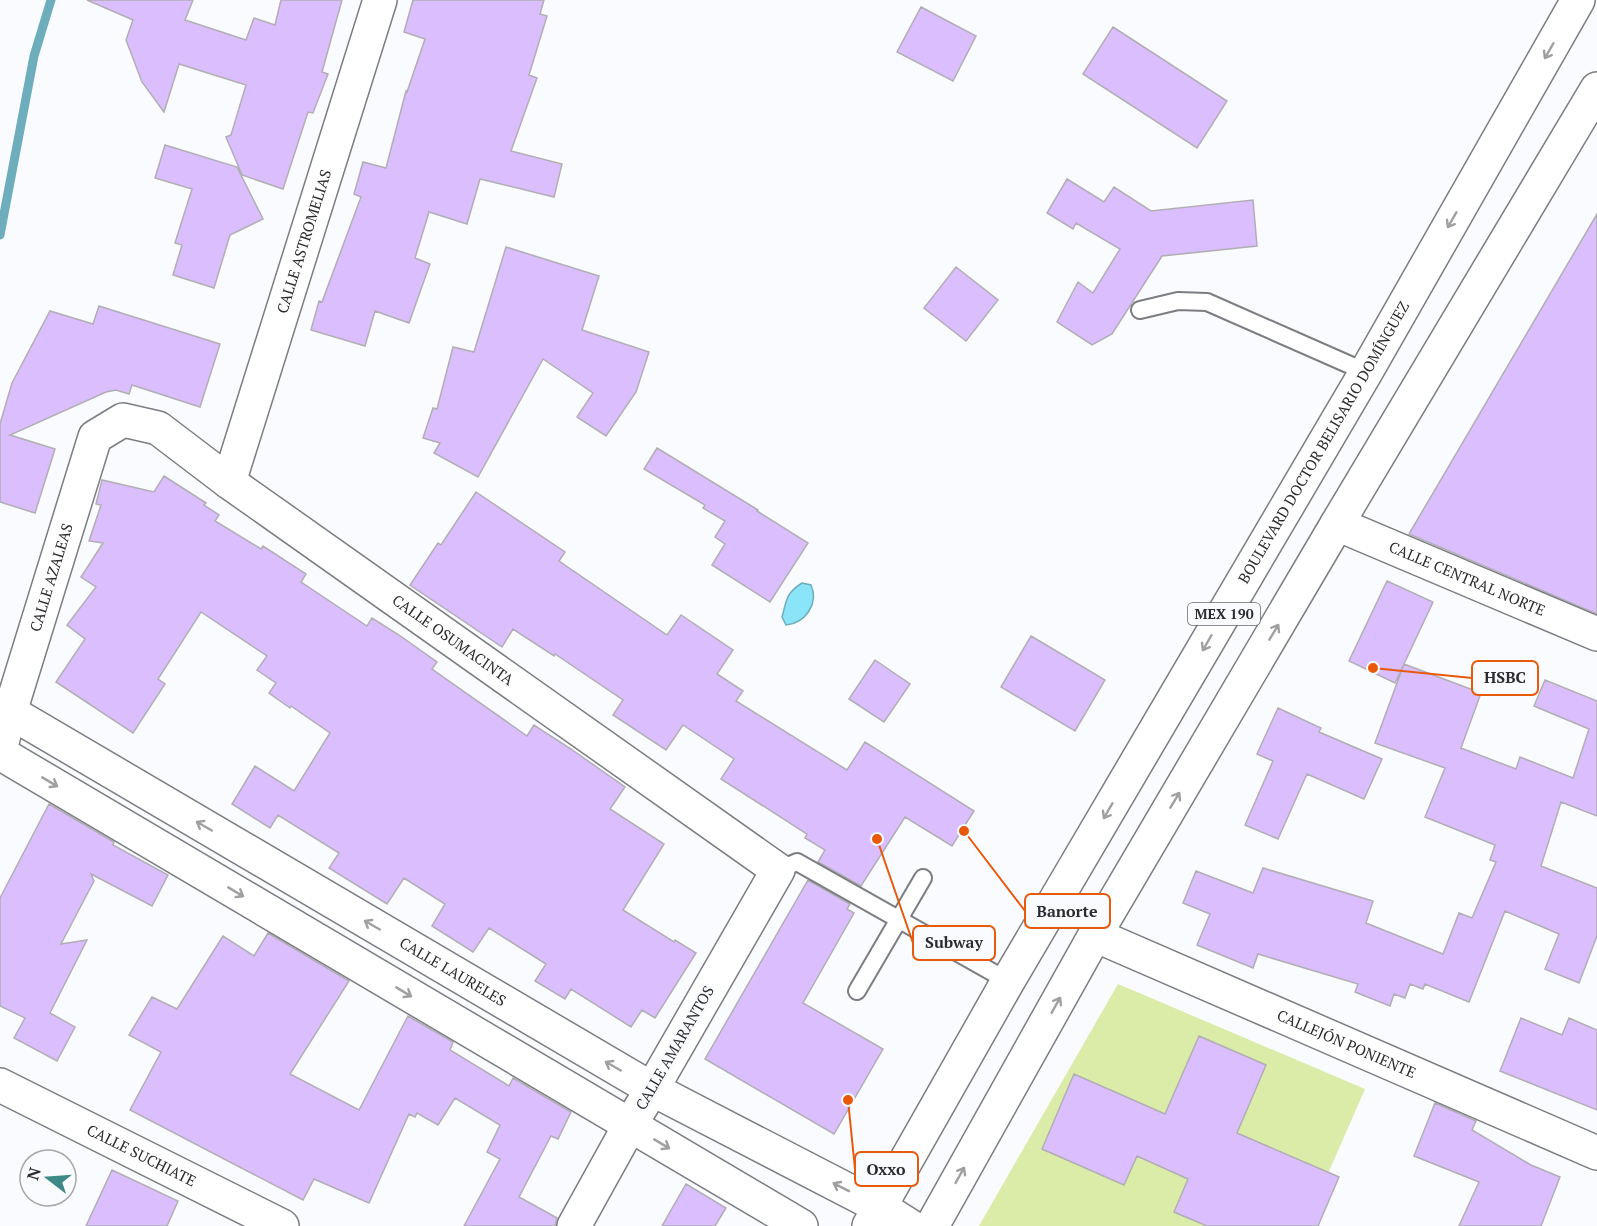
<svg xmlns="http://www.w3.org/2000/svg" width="1597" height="1226" font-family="'PT Serif',serif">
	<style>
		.green { fill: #dbeba8 }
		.water { fill: #8be5f8; stroke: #6eaebc; stroke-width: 1.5 }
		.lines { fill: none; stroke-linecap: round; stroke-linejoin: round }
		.stream { stroke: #6eaebc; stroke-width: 9 }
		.building { fill: #dbbefd; stroke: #b1aeb4; stroke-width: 1.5 }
		.service-casing { stroke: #7b7d83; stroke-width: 20 }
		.minor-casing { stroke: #7b7d83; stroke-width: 36 }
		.tertiary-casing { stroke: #7b7d83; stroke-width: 36 }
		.primary-casing { stroke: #7b7d83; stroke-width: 36 }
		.service { stroke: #fff; stroke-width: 16 }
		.minor { stroke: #fff; stroke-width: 33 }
		.tertiary { stroke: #fff; stroke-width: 33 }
		.primary { stroke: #fff; stroke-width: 33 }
		.oneway { stroke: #a0a0a1 }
		.labels { text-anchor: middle; stroke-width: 6; stroke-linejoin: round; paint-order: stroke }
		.shield { fill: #fafbfe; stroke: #6a6a6d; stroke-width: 1.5 }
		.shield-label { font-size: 14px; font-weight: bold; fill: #2c2c2f }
		.street-label { font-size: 15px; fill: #2c2c2f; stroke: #fafbfe }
		.leader { fill: none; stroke: #e8590c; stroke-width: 2 }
		.callout-dot { fill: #e8590c; stroke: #fafbfe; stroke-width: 2 }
		.callout { fill: #fafbfe; stroke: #e8590c; stroke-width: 2 }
		.callout-label { font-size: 16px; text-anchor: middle; font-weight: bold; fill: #2c2c2f }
	</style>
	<rect width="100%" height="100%" fill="#fafbfe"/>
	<path class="green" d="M 1118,984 L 1365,1089 L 1305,1226 L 979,1226 Z"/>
	<path class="water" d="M 802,583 L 811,585 C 819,603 806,623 786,625 L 782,617 C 787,600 785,594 802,583 Z"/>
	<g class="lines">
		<path class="stream" d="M 0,235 L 34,56 L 51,0"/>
	</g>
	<path class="building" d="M 87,0 L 193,0 L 185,20 L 246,40 L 254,18 L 275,25 L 281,0 L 342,0 L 322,72 L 328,74 L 313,113 L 308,112 L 283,189 L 242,175 L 226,137 L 231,135 L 246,85 L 179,64 L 164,112 L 142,82 L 126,40 L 133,20 Z
		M 413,0 L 544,0 L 540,14 L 547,16 L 529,75 L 537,78 L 511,151 L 562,164 L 554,197 L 480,179 L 467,224 L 429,212 L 415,258 L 430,264 L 409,323 L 375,311 L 365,346 L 311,330 L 319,301 L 322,302 L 361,197 L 354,194 L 363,162 L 386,168 L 406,91 L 407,92 L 425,39 L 404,32 Z
		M 921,7 L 976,36 L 953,81 L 897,52 Z
		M 1113,27 L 1227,101 L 1197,148 L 1083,74 Z
		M 165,145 L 237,167 L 263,219 L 230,235 L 214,288 L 173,275 L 182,245 L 175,243 L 192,189 L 155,178 Z
		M 1067,179 L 1104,202 L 1114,187 L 1151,211 L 1253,200 L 1257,246 L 1162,256 L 1112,334 L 1092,345 L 1057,322 L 1078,282 L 1093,293 L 1120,249 L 1076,223 L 1073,229 L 1047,213 Z
		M 1597,214 L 1597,614 L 1409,534 Z
		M 506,247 L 599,276 L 582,330 L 649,352 L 636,392 L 606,436 L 577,417 L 593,393 L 543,359 L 478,477 L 434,453 L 440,443 L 423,438 L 433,408 L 437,409 L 453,347 L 474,352 Z
		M 956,267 L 998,300 L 966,341 L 924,308 Z
		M 99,306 L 220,344 L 200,407 L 132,385 L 129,394 L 116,390 L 106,392 L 10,435 L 55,449 L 35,513 L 0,502 L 0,424 L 12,383 L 50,311 L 93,324 Z
		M 657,448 L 758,510 L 757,511 L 808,543 L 770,602 L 712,565 L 725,544 L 715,537 L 725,521 L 703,508 L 705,505 L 644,469 Z
		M 164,476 L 206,503 L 204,505 L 219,515 L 215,521 L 261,549 L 263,546 L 306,574 L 301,582 L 367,626 L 372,618 L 399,635 L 437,662 L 432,669 L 527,736 L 534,725 L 571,749 L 625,787 L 610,809 L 664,844 L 623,910 L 674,942 L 675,940 L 696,953 L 655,1018 L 642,1010 L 631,1027 L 571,989 L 565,999 L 535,981 L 546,964 L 489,928 L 473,952 L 432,926 L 445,904 L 404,878 L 387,904 L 329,868 L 339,853 L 278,815 L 270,828 L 232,804 L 255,766 L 294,791 L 330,733 L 291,706 L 290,708 L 269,693 L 276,683 L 257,670 L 267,656 L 201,612 L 158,679 L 165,684 L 133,733 L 56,682 L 85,639 L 67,625 L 96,587 L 81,577 L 103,543 L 89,541 L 101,505 L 96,504 L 102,480 L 154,492 Z
		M 476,492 L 565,552 L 559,561 L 667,635 L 681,615 L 733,650 L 717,674 L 743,691 L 736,701 L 847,770 L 865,742 L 974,811 L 952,846 L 905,817 L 861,886 L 818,862 L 825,850 L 805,838 L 807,834 L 721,779 L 734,759 L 683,725 L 666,750 L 613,715 L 623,700 L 555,654 L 554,656 L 513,629 L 502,647 L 410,585 L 438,543 L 441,545 Z
		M 1387,581 L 1433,602 L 1395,683 L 1349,661 Z
		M 1031,636 L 1105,680 L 1075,731 L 1001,687 Z
		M 875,660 L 910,684 L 884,722 L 849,699 Z
		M 1404,664 L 1481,693 L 1461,748 L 1516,769 L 1520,757 L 1573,778 L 1589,729 L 1534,706 L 1545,680 L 1597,701 L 1597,816 L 1561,802 L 1541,866 L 1597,888 L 1597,936 L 1579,983 L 1545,969 L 1559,934 L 1505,911 L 1469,1002 L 1425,984 L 1423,989 L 1410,984 L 1405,998 L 1394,994 L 1390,1006 L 1355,992 L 1358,984 L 1258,954 L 1253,968 L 1197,945 L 1210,914 L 1183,903 L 1196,871 L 1253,893 L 1263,868 L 1373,901 L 1366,923 L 1443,954 L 1459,913 L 1472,918 L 1496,862 L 1490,860 L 1495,845 L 1425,817 L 1445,768 L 1375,743 Z
		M 1278,708 L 1321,728 L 1319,732 L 1382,759 L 1364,799 L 1307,774 L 1278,839 L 1245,825 L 1273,761 L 1257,754 Z
		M 49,804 L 114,842 L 113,845 L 168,875 L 152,906 L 91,874 L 94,881 L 61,944 L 87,940 L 50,1013 L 75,1027 L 57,1061 L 14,1038 L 25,1018 L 0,1006 L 0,898 Z
		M 808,880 L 850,904 L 847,909 L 854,913 L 803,1003 L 883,1049 L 834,1134 L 705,1059 Z
		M 268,933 L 349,981 L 290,1074 L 359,1110 L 408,1016 L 453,1042 L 450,1050 L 509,1086 L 513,1078 L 571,1112 L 558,1139 L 551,1136 L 519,1197 L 557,1218 L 555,1226 L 464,1226 L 500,1159 L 487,1152 L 500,1125 L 455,1098 L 438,1125 L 417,1113 L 415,1117 L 409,1114 L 369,1203 L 314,1179 L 303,1200 L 130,1110 L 161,1052 L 129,1035 L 152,997 L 177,1009 L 223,936 L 254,956 Z
		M 1521,1018 L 1562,1035 L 1569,1018 L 1597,1030 L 1597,1110 L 1500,1071 Z
		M 1199,1036 L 1266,1065 L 1237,1133 L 1339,1177 L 1318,1226 L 1207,1226 L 1174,1212 L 1188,1179 L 1137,1156 L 1124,1185 L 1042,1149 L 1074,1074 L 1165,1114 Z
		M 1435,1103 L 1476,1121 L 1472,1130 L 1531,1165 L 1560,1177 L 1541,1226 L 1459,1226 L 1479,1182 L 1414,1156 Z
		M 112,1170 L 178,1201 L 167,1226 L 86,1226 Z
		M 686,1184 L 726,1208 L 715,1226 L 662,1226 Z"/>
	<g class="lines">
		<defs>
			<path id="service" d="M 1140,310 L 1178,301 L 1207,302 L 1366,372
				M 778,870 L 797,862 L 1008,981
				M 857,991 L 923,878"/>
			<g id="minor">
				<path id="s1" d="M 229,482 L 380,0"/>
				<path id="s2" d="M 1337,524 L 1597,634"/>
				<path id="s3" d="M 0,750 L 10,712 L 95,437 L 123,420 L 158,428 L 229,482 L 778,870 L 652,1089 L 630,1125 L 574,1226"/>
				<path id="s4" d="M 1095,935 L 1597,1153"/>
				<path id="s5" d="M 0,1085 L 282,1226"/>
			</g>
			<g id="tertiary">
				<path id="s6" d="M 0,706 L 652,1089 L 880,1207 L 910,1226"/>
				<path d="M 0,753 L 801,1226"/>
			</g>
			<g id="primary">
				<path id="s7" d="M 869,1226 L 1008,981 L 1366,372 L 1578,0"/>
				<path d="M 932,1226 L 1095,935 L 1337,524 L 1597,89"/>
			</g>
		</defs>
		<use href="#service" class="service-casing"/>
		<use href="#minor" class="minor-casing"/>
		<use href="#tertiary" class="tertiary-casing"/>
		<use href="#primary" class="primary-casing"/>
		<use href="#service" class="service"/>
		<use href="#minor" class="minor"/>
		<use href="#tertiary" class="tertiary"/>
		<use href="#primary" class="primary"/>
	</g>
	<defs><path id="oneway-shaft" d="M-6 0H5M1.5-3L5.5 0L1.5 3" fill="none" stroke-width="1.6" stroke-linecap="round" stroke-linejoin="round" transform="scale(1.5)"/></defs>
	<g class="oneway">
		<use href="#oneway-shaft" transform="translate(1549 51) rotate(120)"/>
		<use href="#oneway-shaft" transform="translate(1452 220) rotate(120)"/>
		<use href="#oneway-shaft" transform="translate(1274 632) rotate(-59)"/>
		<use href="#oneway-shaft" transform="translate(1207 643) rotate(120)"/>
		<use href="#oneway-shaft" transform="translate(50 782) rotate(31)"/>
		<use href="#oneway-shaft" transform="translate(1175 800) rotate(-59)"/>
		<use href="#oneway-shaft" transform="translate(1108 811) rotate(120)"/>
		<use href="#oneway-shaft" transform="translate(204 826) rotate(-150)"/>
		<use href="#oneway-shaft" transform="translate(236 892) rotate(31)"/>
		<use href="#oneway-shaft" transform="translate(372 925) rotate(-150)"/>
		<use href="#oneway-shaft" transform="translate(404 992) rotate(31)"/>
		<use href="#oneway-shaft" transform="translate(1056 1005) rotate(-61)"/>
		<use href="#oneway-shaft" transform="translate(613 1066) rotate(-150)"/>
		<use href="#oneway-shaft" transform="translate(662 1144) rotate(31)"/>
		<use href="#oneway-shaft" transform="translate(960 1175) rotate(-61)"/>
		<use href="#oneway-shaft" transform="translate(841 1187) rotate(-153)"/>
	</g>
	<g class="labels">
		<rect class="shield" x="1188" y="603" width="72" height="22" rx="4.5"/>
		<g class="shield-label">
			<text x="1224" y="619">MEX 190</text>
		</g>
		<g class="street-label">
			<text dy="5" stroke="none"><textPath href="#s1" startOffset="252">CALLE ASTROMELIAS</textPath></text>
			<text dy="5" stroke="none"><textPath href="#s7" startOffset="906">BOULEVARD DOCTOR BELISARIO DOMÍNGUEZ</textPath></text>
			<text dy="5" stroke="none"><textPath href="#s3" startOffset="180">CALLE AZALEAS</textPath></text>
			<text dy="5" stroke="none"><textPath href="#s2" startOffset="141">CALLE CENTRAL NORTE</textPath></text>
			<text dy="5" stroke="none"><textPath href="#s3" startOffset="759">CALLE OSUMACINTA</textPath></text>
			<text dy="5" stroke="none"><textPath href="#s6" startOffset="525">CALLE LAURELES</textPath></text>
			<text dy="5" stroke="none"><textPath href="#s4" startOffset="274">CALLEJÓN PONIENTE</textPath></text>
			<text transform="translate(675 1048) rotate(-60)" y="5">CALLE AMARANTOS</text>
			<text dy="5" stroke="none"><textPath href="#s5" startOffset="158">CALLE SUCHIATE</textPath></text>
		</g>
	</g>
	<path class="leader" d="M1373 668L1472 678M964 831L1025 911M877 839L913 943M848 1100L855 1169"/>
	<g class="callout-dot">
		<circle cx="1373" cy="668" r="6"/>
		<circle cx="964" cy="831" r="6"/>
		<circle cx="877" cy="839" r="6"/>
		<circle cx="848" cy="1100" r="6"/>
	</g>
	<g class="callout">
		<rect x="1472" y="661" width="66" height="34" rx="6"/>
		<rect x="1025" y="894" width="85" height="34" rx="6"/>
		<rect x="913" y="926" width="82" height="34" rx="6"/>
		<rect x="855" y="1152" width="63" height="34" rx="6"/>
	</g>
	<g class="callout-label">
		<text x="1505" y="683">HSBC</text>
		<text x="1067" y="917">Banorte</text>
		<text x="954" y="948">Subway</text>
		<text x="886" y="1175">Oxxo</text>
	</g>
	<g transform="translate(48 1178) rotate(287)"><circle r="28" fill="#fafbfe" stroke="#a8a8ab" stroke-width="1.5"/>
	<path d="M0-4.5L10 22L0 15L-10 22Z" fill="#3f8888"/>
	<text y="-9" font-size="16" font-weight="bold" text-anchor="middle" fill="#2c2c2f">N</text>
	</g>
</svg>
